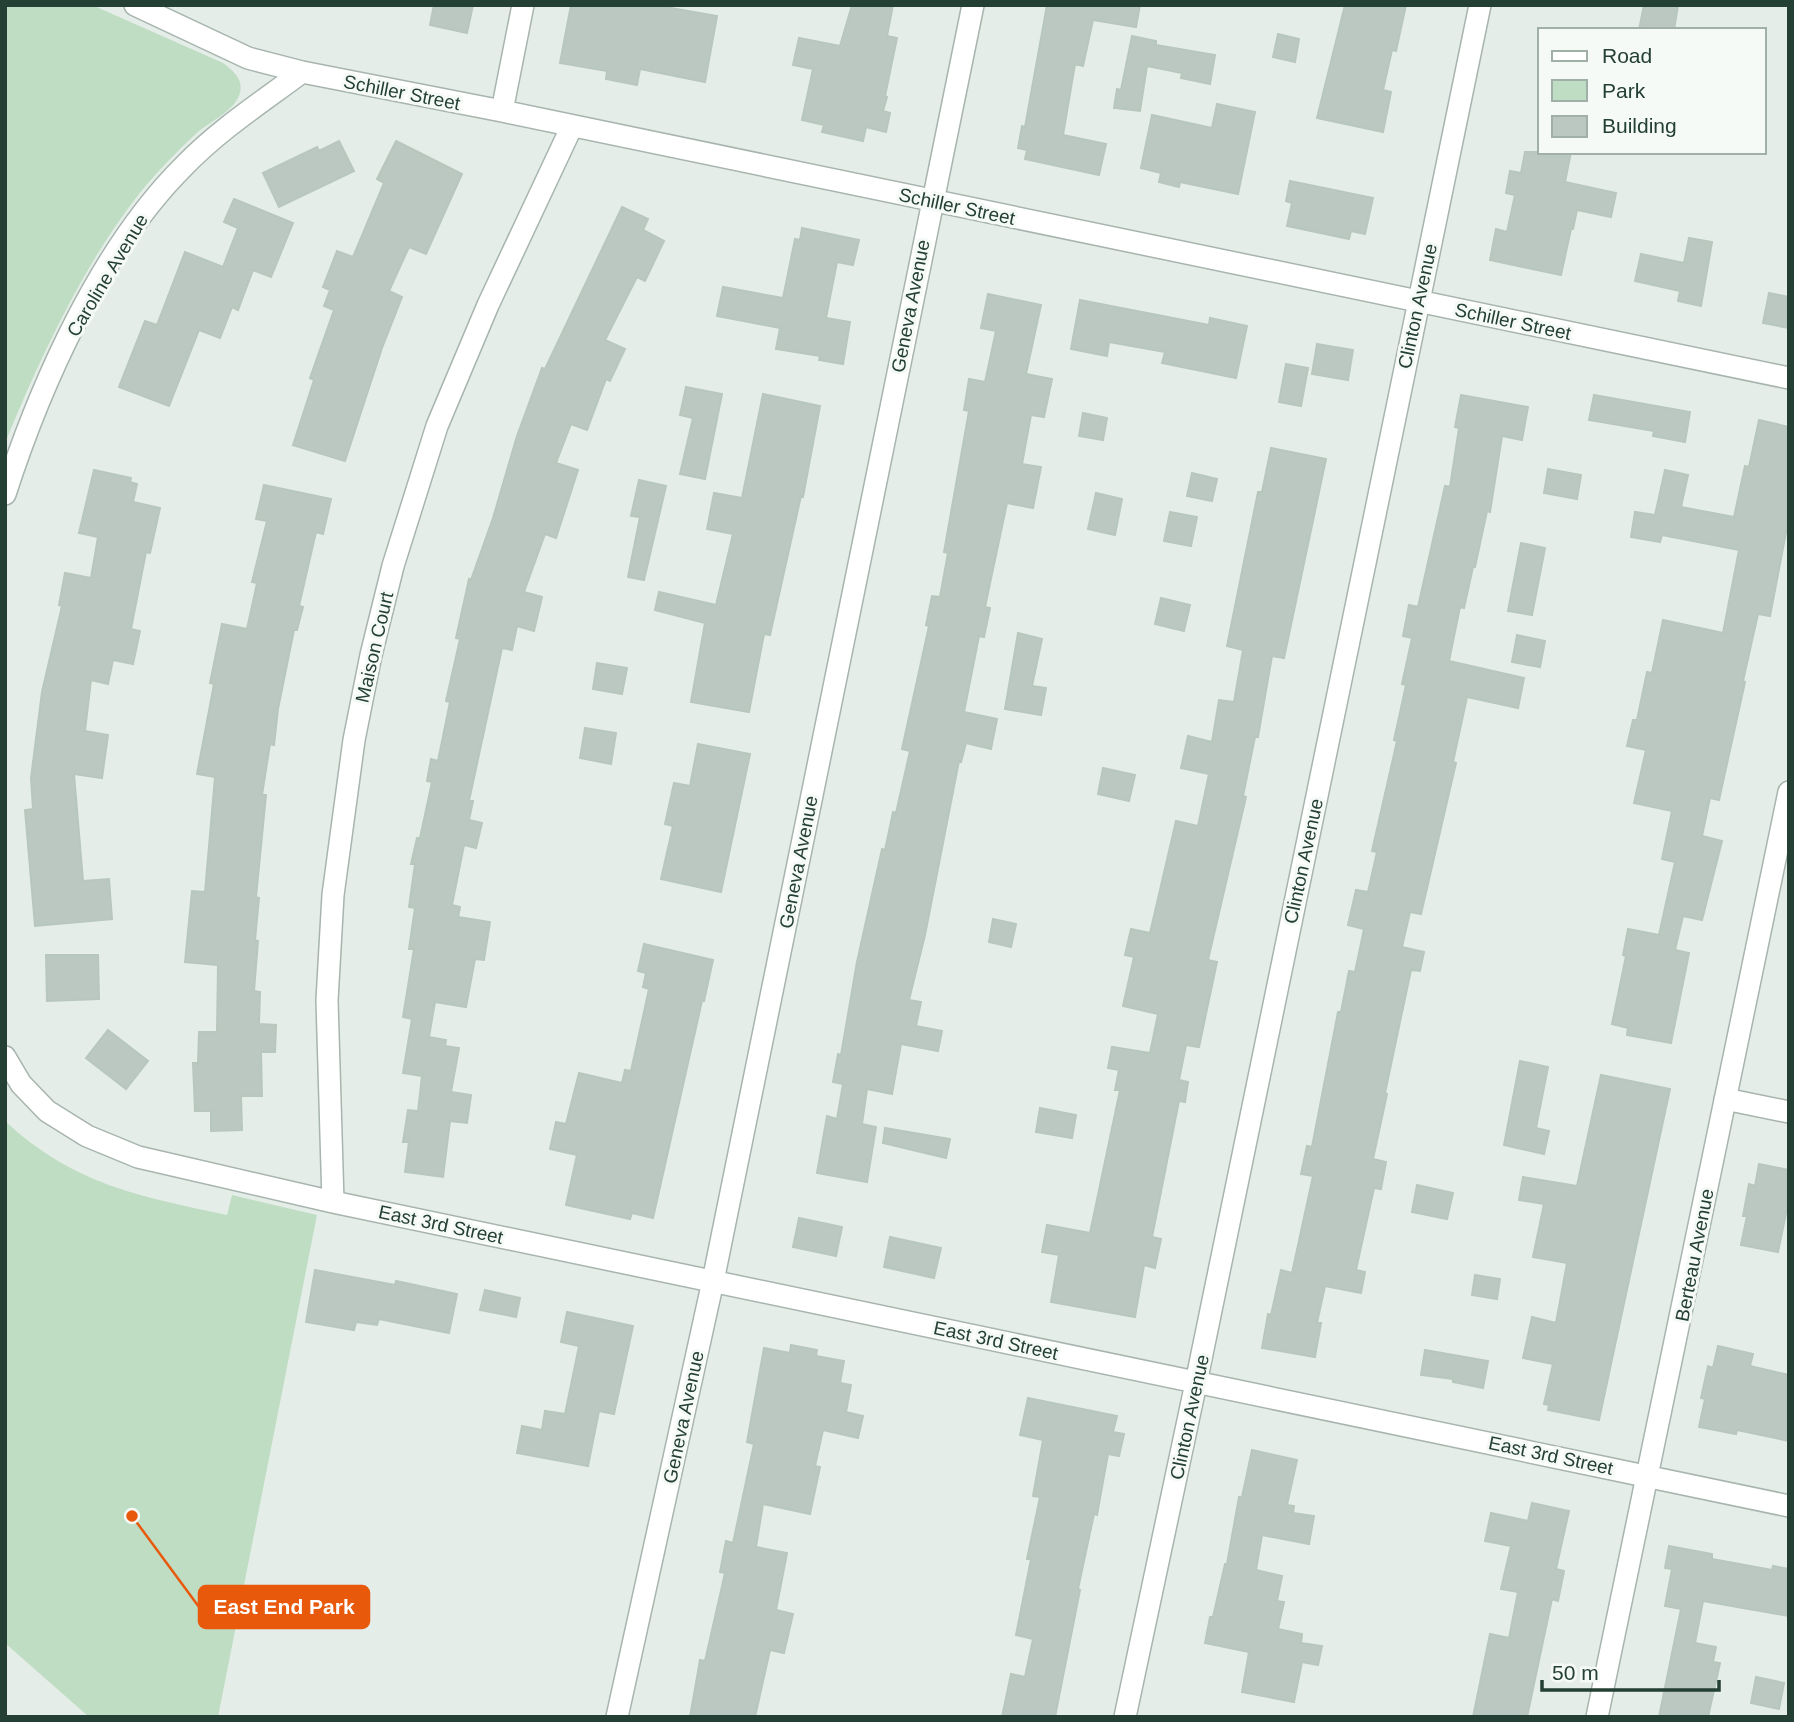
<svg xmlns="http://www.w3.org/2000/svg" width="1794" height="1722" font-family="Helvetica,sans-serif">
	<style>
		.green { fill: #bfddc2 }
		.building { fill: #bac8c1; stroke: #b7c7be; stroke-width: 2 }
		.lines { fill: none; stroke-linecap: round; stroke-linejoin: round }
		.street-casing { stroke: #a7b5ae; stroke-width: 24 }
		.street { stroke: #fff; stroke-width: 21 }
		.labels { text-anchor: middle; stroke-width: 6; stroke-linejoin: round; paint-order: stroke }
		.street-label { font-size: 19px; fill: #243f34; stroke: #f5faf7 }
		.leader { fill: none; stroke: #e8590c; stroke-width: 2.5 }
		.callout-dot { fill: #e8590c; stroke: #f5faf7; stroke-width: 2.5 }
		.callout { fill: #e8590c; stroke: #e8590c; stroke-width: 2.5 }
		.callout-label { font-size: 21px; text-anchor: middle; font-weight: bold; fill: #fff }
	</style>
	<rect width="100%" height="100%" fill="#e5ede8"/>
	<path class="green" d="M 5,5 L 92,5 L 223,63 C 235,72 246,82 238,98 C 231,112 210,122 198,132 C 177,151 157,172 139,194 C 83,265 39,360 5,443 Z
		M 5,1121 C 74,1185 139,1196 227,1215 L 232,1195 L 317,1215 L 218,1717 L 89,1717 L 5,1643 Z"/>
	<path class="building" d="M 434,5 L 473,5 L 467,33 L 430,25 Z
		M 571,5 L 654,5 L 717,16 L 705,82 L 640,69 L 637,85 L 606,79 L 607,71 L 560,63 Z
		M 852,5 L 893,5 L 887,36 L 897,38 L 885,96 L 887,97 L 883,111 L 890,113 L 886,132 L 866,127 L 863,141 L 822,132 L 824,125 L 802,120 L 813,69 L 793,65 L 799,38 L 840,46 Z
		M 1047,5 L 1140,5 L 1136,27 L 1093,20 L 1083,66 L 1075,64 L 1063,135 L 1106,144 L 1099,175 L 1025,159 L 1027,150 L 1018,148 L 1022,126 L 1025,127 Z
		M 1345,5 L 1406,5 L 1396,51 L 1392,50 L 1383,90 L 1391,92 L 1383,132 L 1317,118 Z
		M 1644,5 L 1678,5 L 1674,30 L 1639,30 Z
		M 1278,34 L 1299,39 L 1295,62 L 1273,57 Z
		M 1132,36 L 1156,41 L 1156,45 L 1215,55 L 1210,84 L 1181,78 L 1182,73 L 1147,66 L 1140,111 L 1114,108 L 1117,89 L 1121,90 Z
		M 1217,104 L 1255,112 L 1238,194 L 1180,182 L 1179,187 L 1159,182 L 1161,173 L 1141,168 L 1152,115 L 1212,128 Z
		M 339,141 L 354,171 L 279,207 L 263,173 L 317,147 L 319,151 Z
		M 396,141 L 462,174 L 426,254 L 409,247 L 389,291 L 402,297 L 382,348 L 345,461 L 293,445 L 314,380 L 310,378 L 334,310 L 324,306 L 330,290 L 323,287 L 337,251 L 353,257 L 384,183 L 377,179 Z
		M 1525,152 L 1571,152 L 1565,182 L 1616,193 L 1611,217 L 1577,210 L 1573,229 L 1571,229 L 1561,275 L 1490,260 L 1496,229 L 1507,232 L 1515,195 L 1506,193 L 1510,171 L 1521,173 Z
		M 1290,181 L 1373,198 L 1365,234 L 1351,231 L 1349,239 L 1287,226 L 1292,203 L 1286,201 Z
		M 234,199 L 293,223 L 271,277 L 253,270 L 238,310 L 232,307 L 220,338 L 199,330 L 169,406 L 119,387 L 145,321 L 157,325 L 185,252 L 223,267 L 238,228 L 224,222 Z
		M 622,207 L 648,219 L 643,230 L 664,241 L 645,281 L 637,277 L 605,340 L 625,349 L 610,381 L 606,379 L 587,430 L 571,424 L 556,463 L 578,470 L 556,538 L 545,534 L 524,592 L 542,597 L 534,631 L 517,626 L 512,650 L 502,648 L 469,801 L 473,801 L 469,820 L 482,823 L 476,848 L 464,845 L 452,905 L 460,907 L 458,917 L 490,922 L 484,960 L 475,959 L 466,1007 L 435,1002 L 429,1037 L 446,1040 L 445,1046 L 459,1048 L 451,1092 L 471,1095 L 467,1123 L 450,1121 L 443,1177 L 405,1172 L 409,1142 L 403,1142 L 408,1110 L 418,1111 L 422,1076 L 403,1073 L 412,1019 L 403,1017 L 414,949 L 409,949 L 415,908 L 409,907 L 415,864 L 411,864 L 417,838 L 420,838 L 432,782 L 427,781 L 431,759 L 438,761 L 450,702 L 446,701 L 460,639 L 456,638 L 469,579 L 471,580 L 493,518 L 517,436 L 542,368 L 545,369 Z
		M 802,228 L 859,240 L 853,265 L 837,262 L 826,318 L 850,322 L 843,364 L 819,360 L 820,356 L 776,349 L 780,328 L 717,316 L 723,287 L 783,298 L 795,239 L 800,240 Z
		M 1689,238 L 1712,242 L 1701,306 L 1678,301 L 1680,291 L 1635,281 L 1641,254 L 1684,263 Z
		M 1769,293 L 1789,297 L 1789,328 L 1763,323 Z
		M 988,294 L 1041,305 L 1026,374 L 1052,379 L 1044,417 L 1031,415 L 1022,464 L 1041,467 L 1033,508 L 1007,503 L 985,607 L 990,608 L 984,637 L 979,636 L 964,712 L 997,719 L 991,749 L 966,743 L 961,762 L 959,761 L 925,935 L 909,1000 L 921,1002 L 916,1026 L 942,1031 L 938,1051 L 901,1044 L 892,1094 L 867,1089 L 862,1124 L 876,1127 L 867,1182 L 817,1173 L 827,1116 L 837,1119 L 843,1084 L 833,1082 L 838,1054 L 841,1055 L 857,962 L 882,849 L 885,850 L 893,812 L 896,813 L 910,751 L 902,749 L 929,626 L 926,625 L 932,596 L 940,597 L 948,553 L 944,552 L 969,411 L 964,410 L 969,379 L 985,382 L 996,331 L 981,328 Z
		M 1080,300 L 1209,325 L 1210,318 L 1247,326 L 1236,378 L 1162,363 L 1165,352 L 1109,342 L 1107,356 L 1071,349 Z
		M 1317,344 L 1353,350 L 1348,380 L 1312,374 Z
		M 1286,364 L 1308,368 L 1301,406 L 1279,402 Z
		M 686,387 L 722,394 L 705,479 L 680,474 L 693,418 L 680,415 Z
		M 763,394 L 820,406 L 803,497 L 801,496 L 770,635 L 764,634 L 749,712 L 691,702 L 705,623 L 655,610 L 659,592 L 716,605 L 733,534 L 707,529 L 714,493 L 742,498 Z
		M 1461,395 L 1528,407 L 1522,440 L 1502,436 L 1490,512 L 1487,511 L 1475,567 L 1473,567 L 1464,608 L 1460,607 L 1449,661 L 1524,678 L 1518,708 L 1467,697 L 1453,762 L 1456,763 L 1421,914 L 1410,912 L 1402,947 L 1424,952 L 1420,971 L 1411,970 L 1385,1093 L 1387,1094 L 1373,1159 L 1386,1162 L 1381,1189 L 1374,1188 L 1356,1270 L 1365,1272 L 1361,1293 L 1325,1286 L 1317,1323 L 1321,1323 L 1315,1357 L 1262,1348 L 1268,1314 L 1271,1315 L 1281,1270 L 1292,1273 L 1313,1176 L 1301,1174 L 1307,1146 L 1312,1147 L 1338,1012 L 1341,1012 L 1349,971 L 1355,972 L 1364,929 L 1348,925 L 1356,890 L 1368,892 L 1377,852 L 1372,851 L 1397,741 L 1394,740 L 1406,685 L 1402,684 L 1412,638 L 1403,636 L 1409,605 L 1418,607 L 1445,486 L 1450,487 L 1459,428 L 1455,427 Z
		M 1594,395 L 1690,412 L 1685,442 L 1653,436 L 1654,431 L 1589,420 Z
		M 1083,413 L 1107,418 L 1103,440 L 1079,436 Z
		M 1759,420 L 1789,427 L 1789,517 L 1770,616 L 1758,614 L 1743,681 L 1745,682 L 1719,800 L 1710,798 L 1702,836 L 1722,841 L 1702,920 L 1683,916 L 1675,950 L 1689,953 L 1671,1043 L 1627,1035 L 1628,1028 L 1612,1024 L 1626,956 L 1623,955 L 1628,929 L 1659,935 L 1675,862 L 1662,859 L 1672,811 L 1634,803 L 1646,750 L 1627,746 L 1633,720 L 1637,720 L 1647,672 L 1652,673 L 1663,620 L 1723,633 L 1739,550 L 1662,535 L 1660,542 L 1631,537 L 1635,512 L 1655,515 L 1665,470 L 1688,475 L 1681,507 L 1734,517 L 1745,466 L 1749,467 Z
		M 1271,448 L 1326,459 L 1284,658 L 1272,656 L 1258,737 L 1255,737 L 1243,796 L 1246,797 L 1208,960 L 1217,962 L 1199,1047 L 1186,1045 L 1179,1080 L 1188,1082 L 1185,1102 L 1179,1101 L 1152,1237 L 1161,1239 L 1155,1268 L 1144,1265 L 1135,1317 L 1051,1302 L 1059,1255 L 1042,1252 L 1047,1225 L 1090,1233 L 1120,1090 L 1115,1090 L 1119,1070 L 1108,1068 L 1112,1047 L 1150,1053 L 1158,1014 L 1123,1006 L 1134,957 L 1125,955 L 1131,929 L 1150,933 L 1176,821 L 1198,826 L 1209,774 L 1181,768 L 1188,736 L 1212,742 L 1219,700 L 1234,702 L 1243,650 L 1227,646 L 1258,492 L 1262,492 Z
		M 1548,469 L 1581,475 L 1577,499 L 1544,493 Z
		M 94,470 L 131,478 L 130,482 L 137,484 L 133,502 L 160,508 L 150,553 L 146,552 L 131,629 L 140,631 L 133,664 L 113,660 L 108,684 L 91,680 L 85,731 L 108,735 L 102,778 L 74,774 L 83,881 L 109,879 L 112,919 L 35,926 L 25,810 L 33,809 L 31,778 L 42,692 L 62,606 L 59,605 L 65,573 L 91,578 L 98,537 L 79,533 Z
		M 1192,473 L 1217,479 L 1212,501 L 1187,496 Z
		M 639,480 L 666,486 L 644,580 L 628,577 L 640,517 L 631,516 Z
		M 264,485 L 331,499 L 323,534 L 316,532 L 299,606 L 303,607 L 297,630 L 294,630 L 278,709 L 274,745 L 270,744 L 262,795 L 266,795 L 256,897 L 259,898 L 255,940 L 258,941 L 254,991 L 260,992 L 259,1024 L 276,1025 L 275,1052 L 261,1052 L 262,1096 L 241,1096 L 242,1130 L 211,1131 L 211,1111 L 195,1111 L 193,1063 L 198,1063 L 199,1032 L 217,1032 L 218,965 L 185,962 L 192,891 L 205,892 L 215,777 L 197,774 L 214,684 L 210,683 L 222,624 L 247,629 L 257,583 L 252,582 L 267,521 L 256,519 Z
		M 1096,493 L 1122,499 L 1115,535 L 1088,529 Z
		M 1170,512 L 1197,517 L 1191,546 L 1164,541 Z
		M 1521,543 L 1545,548 L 1532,615 L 1508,611 Z
		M 1161,598 L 1190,605 L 1184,631 L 1155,624 Z
		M 1018,633 L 1042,639 L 1032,686 L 1046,688 L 1041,715 L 1005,709 Z
		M 1517,635 L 1545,641 L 1540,667 L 1512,662 Z
		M 597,663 L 627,668 L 622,694 L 593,689 Z
		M 585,728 L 616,733 L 611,764 L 580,758 Z
		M 698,744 L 750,754 L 721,892 L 661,879 L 673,826 L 665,824 L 674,783 L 690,786 Z
		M 1103,768 L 1135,775 L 1129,801 L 1098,794 Z
		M 993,919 L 1016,924 L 1011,947 L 989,942 Z
		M 644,944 L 713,960 L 704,1001 L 702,1001 L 653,1218 L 632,1213 L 630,1219 L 566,1205 L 577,1155 L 550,1149 L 556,1122 L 566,1124 L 579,1073 L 622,1083 L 625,1070 L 631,1071 L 649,989 L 643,987 L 646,973 L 638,971 Z
		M 46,955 L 98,955 L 99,999 L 47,1001 Z
		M 108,1030 L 148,1061 L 126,1089 L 86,1058 Z
		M 1520,1061 L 1548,1067 L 1536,1128 L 1549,1131 L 1544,1154 L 1504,1145 Z
		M 1601,1075 L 1670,1089 L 1599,1420 L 1548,1410 L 1549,1405 L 1544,1404 L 1553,1364 L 1523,1358 L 1532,1317 L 1556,1323 L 1567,1263 L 1533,1257 L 1544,1204 L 1519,1200 L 1523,1177 L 1577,1186 Z
		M 1040,1108 L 1076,1115 L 1072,1138 L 1036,1132 Z
		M 885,1128 L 950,1139 L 946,1158 L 883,1143 Z
		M 1759,1164 L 1789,1170 L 1789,1199 L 1778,1252 L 1741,1245 L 1747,1216 L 1743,1216 L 1749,1184 L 1755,1186 Z
		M 1417,1185 L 1453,1193 L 1447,1219 L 1412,1212 Z
		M 799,1218 L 842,1227 L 836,1256 L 793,1247 Z
		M 890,1237 L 941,1248 L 934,1278 L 884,1267 Z
		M 315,1270 L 395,1285 L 396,1281 L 457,1294 L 449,1333 L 379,1319 L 377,1325 L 356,1322 L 354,1330 L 306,1322 Z
		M 1475,1275 L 1500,1279 L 1497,1299 L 1472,1295 Z
		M 485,1290 L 520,1298 L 516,1317 L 480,1310 Z
		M 567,1312 L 633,1326 L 614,1414 L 599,1411 L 588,1466 L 517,1453 L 522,1426 L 542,1430 L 545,1411 L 565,1414 L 579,1346 L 561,1342 Z
		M 791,1345 L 817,1350 L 816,1356 L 844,1361 L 840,1383 L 851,1385 L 846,1412 L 863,1416 L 858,1438 L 823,1430 L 815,1466 L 820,1467 L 810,1514 L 763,1504 L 756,1547 L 787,1553 L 776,1610 L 793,1614 L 784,1653 L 770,1650 L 755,1717 L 690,1717 L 700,1660 L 705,1661 L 725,1573 L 720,1572 L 726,1541 L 733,1543 L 754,1444 L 747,1442 L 764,1348 L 790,1353 Z
		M 1718,1346 L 1753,1354 L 1750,1366 L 1789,1375 L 1789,1441 L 1737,1430 L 1736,1434 L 1699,1427 L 1705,1399 L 1701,1398 L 1708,1366 L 1713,1368 Z
		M 1425,1350 L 1488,1361 L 1483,1388 L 1453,1382 L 1453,1379 L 1421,1375 Z
		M 1028,1398 L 1117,1416 L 1113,1432 L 1124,1434 L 1119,1456 L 1108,1454 L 1097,1515 L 1094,1514 L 1078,1589 L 1080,1590 L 1055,1717 L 1002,1717 L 1011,1674 L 1025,1677 L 1033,1639 L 1016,1635 L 1031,1559 L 1027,1559 L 1040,1497 L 1033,1496 L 1043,1440 L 1020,1435 Z
		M 1252,1450 L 1297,1460 L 1287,1505 L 1294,1506 L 1293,1513 L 1314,1516 L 1309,1544 L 1262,1535 L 1256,1570 L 1282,1576 L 1277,1601 L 1284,1602 L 1278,1629 L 1302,1634 L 1301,1643 L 1322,1646 L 1318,1665 L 1302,1662 L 1294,1702 L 1242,1692 L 1249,1652 L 1205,1643 L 1210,1617 L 1213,1617 L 1225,1564 L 1227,1564 L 1239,1497 L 1242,1497 Z
		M 1532,1503 L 1569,1511 L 1556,1569 L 1564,1571 L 1558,1601 L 1552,1599 L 1527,1717 L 1473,1717 L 1490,1634 L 1509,1638 L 1518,1592 L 1501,1589 L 1511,1546 L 1485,1541 L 1491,1513 L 1528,1521 Z
		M 1669,1546 L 1712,1554 L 1712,1559 L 1772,1570 L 1773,1566 L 1789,1569 L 1789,1616 L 1703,1601 L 1695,1643 L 1716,1647 L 1713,1662 L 1720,1663 L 1708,1717 L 1659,1717 L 1681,1609 L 1665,1606 L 1672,1569 L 1665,1568 Z
		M 1756,1677 L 1784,1683 L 1779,1709 L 1751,1703 Z"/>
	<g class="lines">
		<defs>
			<path id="street" d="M 135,5 L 248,58 L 302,72 L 502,111 L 1789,378
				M 502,111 L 523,5
				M 5,494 C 41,383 101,248 185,165 C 220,129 262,102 302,72
				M 5,1057 L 21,1084 L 47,1111 L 87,1136 L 138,1157 L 333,1202 L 1789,1506
				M 1725,1099 L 1789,1112
				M 333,1202 L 327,1000 L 333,895 L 354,740 L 371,655 L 393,566 L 437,426 L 488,305 L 572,126
				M 617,1717 L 713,1281 L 973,5
				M 1125,1717 L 1196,1383 L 1480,5
				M 1597,1717 C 1663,1409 1723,1100 1789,792"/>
		</defs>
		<use href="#street" class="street-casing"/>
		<use href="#street" class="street"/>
	</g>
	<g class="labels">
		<g class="street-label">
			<text transform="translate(402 92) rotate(11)" y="7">Schiller Street</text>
			<text transform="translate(957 206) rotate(12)" y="7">Schiller Street</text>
			<text transform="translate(107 275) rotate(-59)" y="7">Caroline Avenue</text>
			<text transform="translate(910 306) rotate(-79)" y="7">Geneva Avenue</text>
			<text transform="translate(1417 306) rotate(-78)" y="7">Clinton Avenue</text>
			<text transform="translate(1513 321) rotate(12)" y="7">Schiller Street</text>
			<text transform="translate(374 647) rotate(-77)" y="7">Maison Court</text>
			<text transform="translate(1303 861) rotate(-78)" y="7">Clinton Avenue</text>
			<text transform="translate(798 862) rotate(-79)" y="7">Geneva Avenue</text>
			<text transform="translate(441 1224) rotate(12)" y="7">East 3rd Street</text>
			<text transform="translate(1694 1255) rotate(-79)" y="7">Berteau Avenue</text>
			<text transform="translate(996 1340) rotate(12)" y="7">East 3rd Street</text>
			<text transform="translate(683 1417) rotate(-78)" y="7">Geneva Avenue</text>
			<text transform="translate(1189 1417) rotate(-78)" y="7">Clinton Avenue</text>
			<text transform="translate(1551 1455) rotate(12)" y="7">East 3rd Street</text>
		</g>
	</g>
	<path class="leader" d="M132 1516L199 1607"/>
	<circle class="callout-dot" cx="132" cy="1516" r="7"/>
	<rect class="callout" x="199" y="1586" width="170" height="42" rx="7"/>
	<g class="callout-label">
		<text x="284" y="1614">East End Park</text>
	</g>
	<rect width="1794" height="1722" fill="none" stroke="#243f34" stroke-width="14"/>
	<rect x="1538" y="28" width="228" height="126" fill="#f5faf7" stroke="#a1afa9" stroke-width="2"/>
	<rect x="1552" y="51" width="35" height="10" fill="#ffffff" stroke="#a1afa9" stroke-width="2"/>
	<text x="1602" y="63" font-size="21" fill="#243f34">Road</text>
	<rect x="1552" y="80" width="35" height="21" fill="#bfddc2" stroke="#a1afa9" stroke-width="2"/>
	<text x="1602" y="98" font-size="21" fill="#243f34">Park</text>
	<rect x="1552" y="116" width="35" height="21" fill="#bac8c1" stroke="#a1afa9" stroke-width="2"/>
	<text x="1602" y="133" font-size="21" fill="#243f34">Building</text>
	<path d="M1542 1680v10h177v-10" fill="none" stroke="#243f34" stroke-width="3.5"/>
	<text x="1552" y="1680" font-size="21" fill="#243f34" stroke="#f5faf7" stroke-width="5" paint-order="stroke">50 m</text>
</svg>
